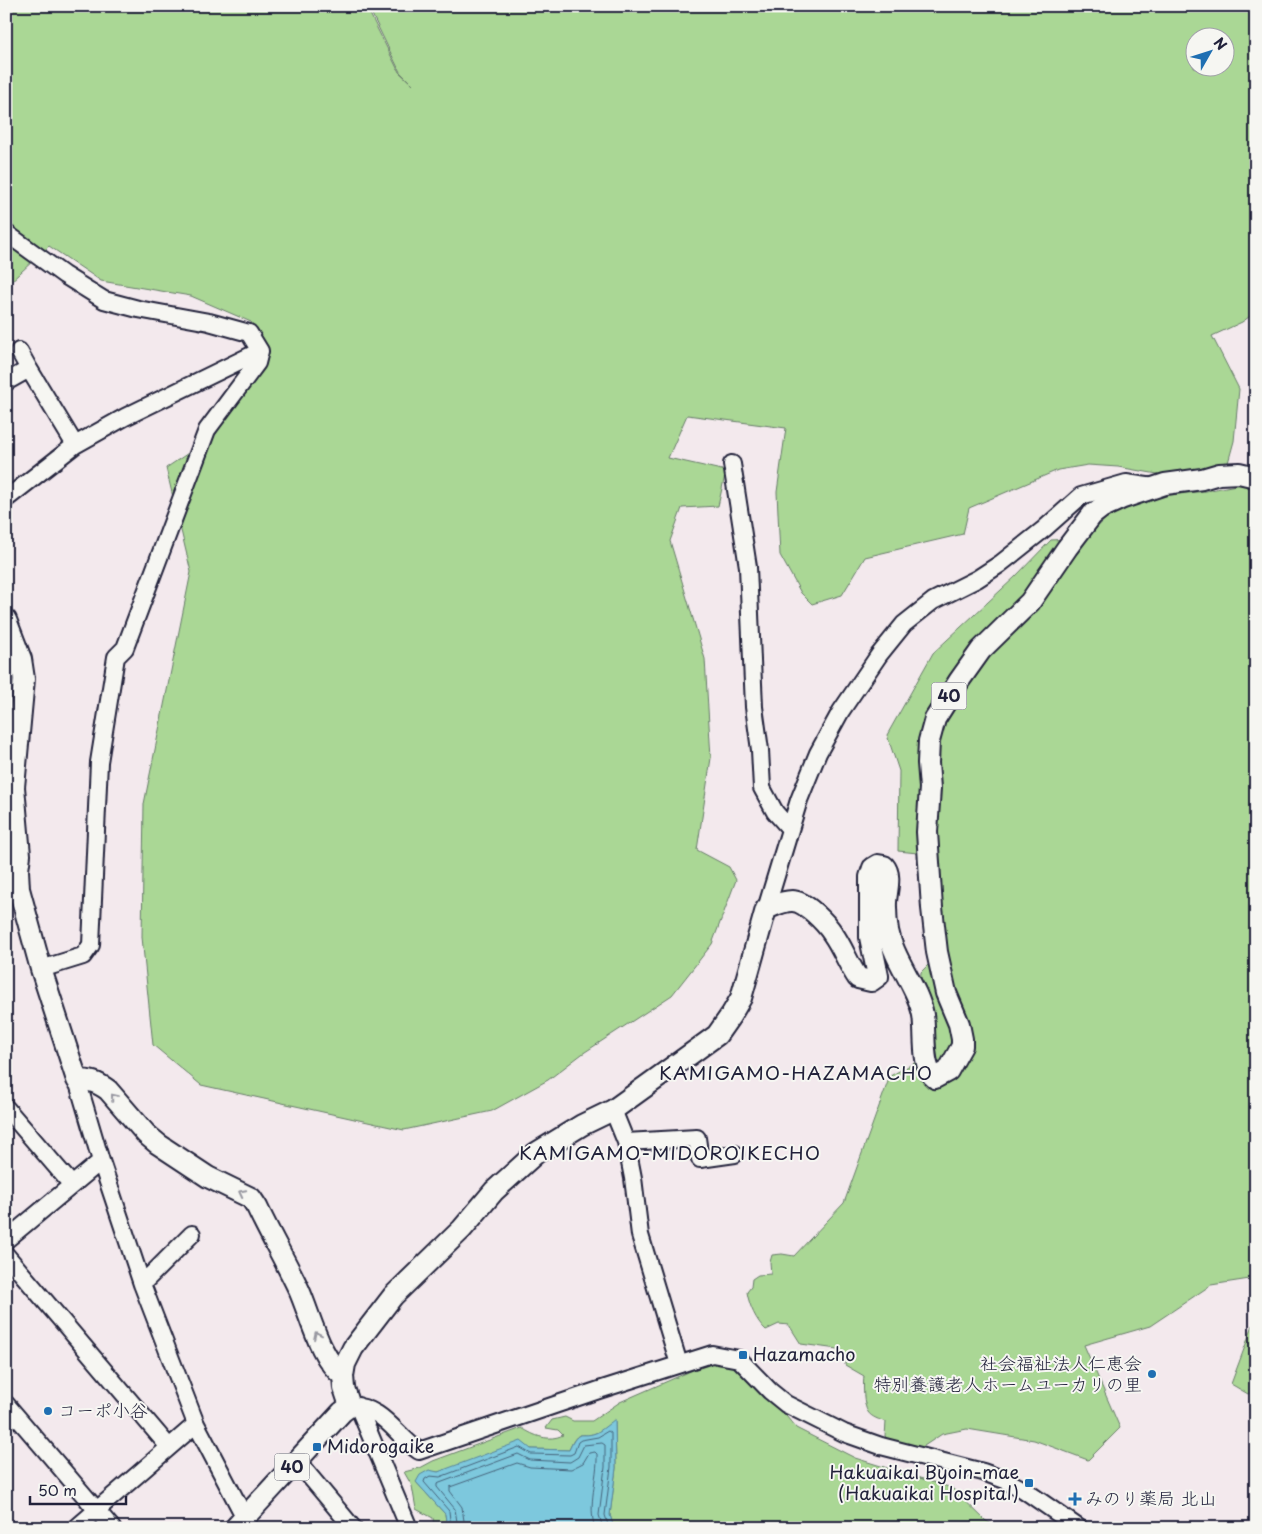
<svg xmlns="http://www.w3.org/2000/svg" width="1262" height="1534" font-family="'Playpen Sans','Klee One',sans-serif">
	<style>
		.green { fill: #aad795; stroke: #667c68; fill-rule: evenodd }
		.water { fill: #7dc8dd; stroke: #59869c }
		.lines { fill: none; stroke-linecap: round; stroke-linejoin: round }
		.shore { stroke: #46647c; stroke-width: 1 }
		.minor-casing { stroke: #22223b; stroke-width: 20 }
		.major-casing { stroke: #22223b; stroke-width: 24 }
		.minor { stroke: #f6f6f2; stroke-width: 16 }
		.major { stroke: #f6f6f2; stroke-width: 20 }
		.oneway { stroke: #9797a0 }
		.poi-dot { fill: #1f6fb2; stroke: #f6f6f2; stroke-width: 2 }
		.labels { text-anchor: middle; stroke-width: 4; stroke-linejoin: round; paint-order: stroke }
		.shield { fill: #f6f6f2; stroke: #626272; stroke-width: 1 }
		.shield-label { font-size: 16px; font-weight: bold; fill: #22223b }
		.poi-label { font-size: 18px; fill: #22223b; stroke: #f6f6f2; text-anchor: start }
		.neighbourhood-label { font-size: 19px; letter-spacing: 1px; fill: #22223b; stroke: #f6f6f2 }
	</style>
	<rect width="100%" height="100%" fill="#f3e9ed"/>
	<filter id="ink" filterUnits="userSpaceOnUse"><feTurbulence type="fractalNoise" baseFrequency=".02" numOctaves="2"/><feDisplacementMap in="SourceGraphic" scale="10" xChannelSelector="R" yChannelSelector="G"/><feConvolveMatrix kernelMatrix="1 2 1 2 8 2 1 2 1" color-interpolation-filters="sRGB"/></filter>
	<g filter="url(#ink)">
		<path class="green" d="M 6,6 L 366,6 L 399,72 L 413,85 L 400,72 L 368,6 L 1256,6 L 1256,312 L 1242,322 L 1212,336 L 1239,389 L 1234,441 L 1226,470 L 1197,481 L 1118,467 L 1088,465 L 1058,470 L 969,508 L 963,534 L 865,557 L 842,595 L 812,604 L 801,593 L 780,555 L 777,492 L 786,428 L 687,415 L 668,458 L 726,471 L 718,506 L 682,508 L 670,541 L 705,659 L 711,758 L 697,850 L 729,867 L 736,880 L 712,944 L 672,995 L 582,1054 L 548,1080 L 492,1111 L 404,1130 L 201,1085 L 153,1045 L 142,937 L 144,804 L 191,572 L 166,468 L 215,435 L 268,355 L 251,322 L 191,296 L 101,281 L 49,246 L 6,286 ZM 1194,38 L 1224,38 L 1224,68 L 1194,68 Z
			M 1256,481 L 1256,1278 L 1211,1285 L 1150,1326 L 1084,1345 L 1120,1428 L 1088,1460 L 1034,1440 L 967,1429 L 942,1434 L 918,1450 L 887,1439 L 885,1436 L 886,1422 C 880,1420 871,1417 868,1412 C 863,1405 863,1384 864,1376 L 845,1365 L 846,1356 L 837,1349 L 801,1344 L 789,1325 L 779,1324 L 766,1330 C 756,1321 749,1305 747,1292 L 751,1287 L 752,1279 L 758,1275 L 771,1274 L 770,1262 L 772,1255 L 782,1254 L 794,1256 L 844,1203 L 890,1076 L 918,1061 L 921,972 L 946,947 L 937,855 L 898,851 L 899,771 L 887,735 L 933,653 L 1015,577 L 1051,540 L 1086,538 L 1115,510 L 1144,498 L 1206,491 Z
			M 1256,1317 L 1256,1390 L 1248,1394 L 1231,1384 Z
			M 709,1363 L 725,1363 L 743,1372 L 777,1405 L 796,1428 L 855,1458 L 952,1488 L 986,1521 L 1001,1528 L 614,1528 L 610,1515 L 616,1468 L 615,1420 C 609,1424 604,1429 598,1432 C 581,1440 579,1426 569,1450 L 531,1449 L 438,1472 L 429,1471 L 416,1482 L 445,1514 L 447,1528 L 434,1528 L 433,1518 L 416,1509 L 412,1486 L 404,1472 L 420,1468 L 433,1461 L 522,1428 C 534,1436 549,1442 563,1435 L 558,1430 L 546,1428 L 552,1420 L 565,1417 L 573,1421 L 592,1421 L 620,1402 Z"/>
		<path class="water" d="M 615,1419 L 616,1468 L 610,1515 L 614,1528 L 447,1528 L 445,1514 L 416,1482 L 420,1475 L 429,1470 L 438,1472 L 521,1441 L 531,1449 L 569,1450 C 580,1426 581,1440 598,1432 C 604,1428 610,1423 615,1419 Z"/>
		<g class="lines">
			<path class="shore" d="M 451,1528 L 449,1511 L 424,1482 L 425,1479 L 430,1476 L 440,1477 L 519,1447 L 531,1454 L 570,1455 L 574,1453 L 578,1442 L 581,1440 L 598,1437 L 608,1431 L 611,1433 L 611,1467 L 605,1515 L 609,1528
				M 458,1528 L 455,1509 L 437,1487 L 437,1484 L 518,1454 L 530,1460 L 570,1462 L 578,1457 L 584,1445 L 602,1443 L 605,1445 L 605,1467 L 599,1515 L 603,1528
				M 465,1528 L 462,1507 L 450,1491 L 450,1487 L 517,1463 L 530,1467 L 571,1469 L 583,1463 L 589,1453 L 595,1452 L 597,1454 C 598,1478 587,1505 595,1528"/>
			<defs>
				<path id="minor" d="M 6,233 L 64,275 L 104,300 L 138,309 L 209,322 L 249,333 L 260,351 L 125,417 L 75,445 L 6,499
					M 19,351 L 29,369
					M 6,382 L 29,369 L 75,445
					M 732,464 L 748,567 L 754,707 L 760,750 L 762,788 L 775,812 L 790,829
					M 766,909 L 799,800 L 818,753 L 841,711 L 879,655 L 904,624 L 933,601 L 977,579 L 1000,564 L 1044,529 L 1081,496 L 1126,483 L 1154,487
					M 41,969 L 83,956 L 91,945 L 99,762 L 116,657 L 125,648 L 207,430 L 257,363 L 260,351
					M 77,1080 L 101,1161 L 142,1284 L 196,1424 L 244,1516
					M 6,1108 L 72,1185
					M 613,1110 L 626,1142 L 633,1178 L 640,1235 L 679,1364
					M 626,1142 L 697,1138 L 700,1159 L 735,1154
					M 6,1240 L 101,1161
					M 6,1255 L 169,1447
					M 142,1284 L 192,1234
					M 6,1404 L 112,1528
					M 350,1406 C 383,1406 395,1435 419,1451 L 599,1390 L 712,1354 L 739,1359 L 770,1391 L 786,1404 L 844,1433 L 881,1446 L 983,1472 L 1005,1480 L 1024,1490 L 1079,1528
					M 358,1406 L 409,1528
					M 297,1461 L 353,1528
					M 76,1528 L 196,1424"/>
				<path id="major" d="M 6,620 L 21,659 L 24,679 L 14,787 L 20,855 L 18,870 L 19,889 L 41,969 L 77,1080 C 90,1080 97,1082 108,1090 L 146,1134 L 158,1144 L 208,1177 L 251,1198 L 257,1207 C 270,1235 286,1262 299,1290 C 311,1317 319,1357 343,1376
					M 235,1528 L 342,1412 L 350,1406 L 344,1388 L 343,1376 L 345,1364 L 353,1348 L 393,1296 L 462,1229 L 494,1191 L 536,1153 L 582,1125 L 613,1110 L 717,1035 L 731,1015 L 741,998 L 766,909 C 774,906 782,901 792,901 C 805,901 826,923 833,934 C 843,948 848,964 858,978 L 871,981 L 878,976 L 870,937 L 870,877 L 873,868 L 878,865 L 884,866 C 893,876 885,894 886,907 C 886,922 888,938 895,952 C 904,973 919,993 923,1015 C 926,1033 921,1067 935,1078 L 948,1071 L 962,1046 L 962,1039 L 959,1024 L 946,993 L 937,952 L 932,908 L 927,832 L 930,788 L 928,763 L 929,741 L 935,719 L 959,681 L 981,650 L 1030,602 L 1067,548 L 1092,515 L 1101,508 L 1123,498 L 1165,484 L 1202,479 L 1219,474 L 1239,473 L 1256,477"/>
			</defs>
			<use href="#minor" class="minor-casing"/>
			<use href="#major" class="major-casing"/>
			<use href="#minor" class="minor"/>
			<use href="#major" class="major"/>
		</g>
		<defs><path id="oneway-chevron" d="M-2-3.5L2.5 0L-2 3.5" fill="none" stroke-width="1.6" stroke-linecap="round" stroke-linejoin="round" transform="scale(1.25)"/></defs>
		<g class="oneway">
			<use href="#oneway-chevron" transform="translate(114 1097) rotate(-130)"/>
			<use href="#oneway-chevron" transform="translate(242 1193) rotate(-153)"/>
			<use href="#oneway-chevron" transform="translate(317 1335) rotate(-116)"/>
		</g>
	</g>
	<g class="poi-dot">
		<rect x="738" y="1350" width="10" height="10" rx="2.5"/>
		<circle cx="1152" cy="1374" r="5"/>
		<circle cx="48" cy="1411" r="5"/>
		<rect x="312" y="1442" width="10" height="10" rx="2.5"/>
		<rect x="1024" y="1478" width="10" height="10" rx="2.5"/>
		<path d="M1072.5 1491.5h5v5h5v5h-5v5h-5v-5h-5v-5h5z"/>
	</g>
	<g class="labels">
		<g class="shield">
			<rect x="931.5" y="682.5" width="35" height="27" rx="4"/>
			<rect x="274.5" y="1453.5" width="35" height="27" rx="4"/>
		</g>
		<g class="shield-label">
			<text x="949" y="702">40</text>
			<text x="292" y="1473">40</text>
		</g>
		<g class="poi-label">
			<text x="753" y="1361">Hazamacho</text>
			<text x="1142" y="1370" text-anchor="end">社会福祉法人仁恵会<tspan x="1142" dy="21">特別養護老人ホームユーカリの里</tspan></text>
			<text x="58" y="1417">コーポ小谷</text>
			<text x="327" y="1453">Midorogaike</text>
			<text x="1019" y="1479" text-anchor="end">Hakuaikai Byoin-mae<tspan x="1019" dy="21">(Hakuaikai Hospital)</tspan></text>
			<text x="1085" y="1505">みのり薬局 北山</text>
		</g>
		<g class="neighbourhood-label">
			<text x="796" y="1080">KAMIGAMO-HAZAMACHO</text>
			<text x="670" y="1160">KAMIGAMO-MIDOROIKECHO</text>
		</g>
	</g>
	<rect width="1262" height="1534" fill="none" stroke="#f6f6f2" stroke-width="25"/>
	<rect x="12" y="12" width="1237" height="1509" fill="none" stroke="#22223b" stroke-width="2" filter="url(#ink)"/>
	<g transform="translate(1210 52) rotate(51)"><circle r="24" fill="#f6f6f2" stroke="#a1a1a9"/>
	<path d="M0-4L9 19L0 12L-9 19Z" fill="#1f6fb2"/>
	<text y="-8" font-size="14" font-weight="bold" text-anchor="middle" fill="#22223b">N</text>
	</g>
	<path d="M30 1496v8h96v-8" fill="none" stroke="#22223b" stroke-width="2.5"/>
	<text x="38" y="1496" font-size="15" fill="#22223b" stroke="#f6f6f2" stroke-width="4" paint-order="stroke">50 m</text>
</svg>
